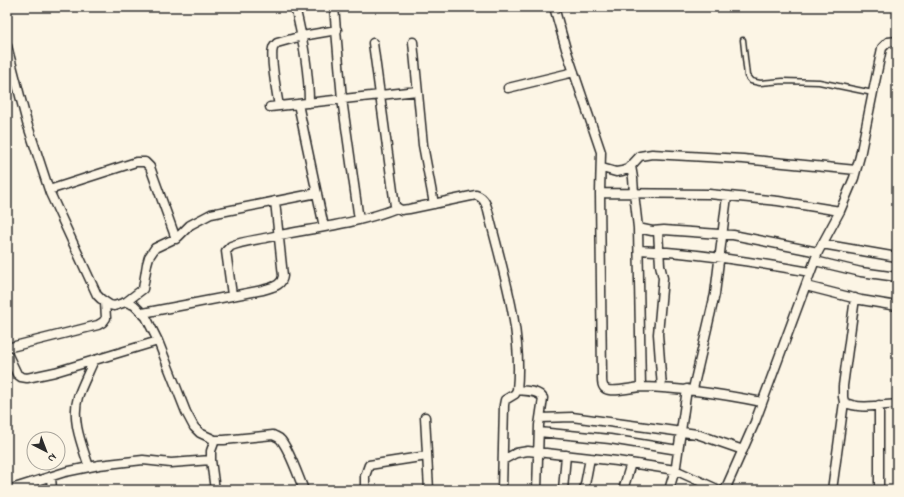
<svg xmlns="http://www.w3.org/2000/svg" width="904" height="497" font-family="'Indie Flower',sans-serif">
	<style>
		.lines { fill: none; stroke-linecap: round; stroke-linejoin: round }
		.service-casing { stroke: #2b2b2b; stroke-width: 7 }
		.minor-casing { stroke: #2b2b2b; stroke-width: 11 }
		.service { stroke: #fcf5e5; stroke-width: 4 }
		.minor { stroke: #fcf5e5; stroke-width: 8 }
	</style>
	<rect width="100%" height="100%" fill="#fcf5e5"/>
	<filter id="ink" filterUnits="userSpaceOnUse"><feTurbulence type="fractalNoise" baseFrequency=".025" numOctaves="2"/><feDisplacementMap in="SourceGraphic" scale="8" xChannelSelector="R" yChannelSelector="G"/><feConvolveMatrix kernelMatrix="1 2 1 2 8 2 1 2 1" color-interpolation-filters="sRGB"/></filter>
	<g filter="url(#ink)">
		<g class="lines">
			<defs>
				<path id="service" d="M 743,40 L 747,76 L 751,81 L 760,83 L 783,81 L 819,82 L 873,93"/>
				<path id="minor" d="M 295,7 C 303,39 309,70 309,103
					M 334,7 L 342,99 L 359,220
					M 554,7 L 566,49 L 601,152 L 600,193 L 602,378 C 602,382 602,387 606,389 C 612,393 635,387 643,387 C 683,388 722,394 762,402
					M 413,42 L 423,145 L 434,204
					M 373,43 L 395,206 L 401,210 L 409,209 L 476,195 C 485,198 487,206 489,215 C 503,272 523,331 517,390 L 515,394 L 505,400 L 504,405 L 502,490
					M 7,46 L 27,123 L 50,193 L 97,295 L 101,299 L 110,305 L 114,306 L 126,302 L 134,305 L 146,317 L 158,341 L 186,412 L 194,427 L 200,433 L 215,440 L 224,440 L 273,435 C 276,437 279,437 281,440 C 290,451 298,476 304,490
					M 508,88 L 574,72
					M 298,104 L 324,227
					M 279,106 C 277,95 270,57 273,48 C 274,46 275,45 277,43 L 302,36 L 337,30
					M 270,107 L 417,91
					M 631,166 L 633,178 L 634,193 L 638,228 L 641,387
					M 602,168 L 616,172 L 622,171 L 628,169 L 640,156 L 652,154 L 743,159 L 856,170
					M 49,190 L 136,162 L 145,162 L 150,167 L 176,239
					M 600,193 L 709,194 L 778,201 L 840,211
					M 638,228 L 652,231 L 664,230 L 733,235 L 818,252
					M 658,231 L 660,265 L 663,278 L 658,334 L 662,388
					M 822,244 L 897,257
					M 639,250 C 697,253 753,262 810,272
					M 815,261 L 861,272 L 897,277
					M 806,286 L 861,300 L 897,306
					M 232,295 L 226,251 L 231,246 C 243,241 257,240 270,237 C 313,228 357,224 397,208
					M 855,298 L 843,386 L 843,397 L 844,402 C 859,410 881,405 897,404
					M 126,302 L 143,289 L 147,264 L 149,257 L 155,248 L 178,237 L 190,225 L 211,214 L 317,193
					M 143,313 L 263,290 C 272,287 282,286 283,276 L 275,201
					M 7,348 L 98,325 L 103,322 L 106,318 L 105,303
					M 7,353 L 17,374 L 21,377 L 27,378 L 55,372 L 158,341
					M 693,389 L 715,294 L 727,196
					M 517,390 C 525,391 538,390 543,398 L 539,425 L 537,490
					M 879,405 L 879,490
					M 425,417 L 429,490
					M 540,418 L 572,417 L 697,434 L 743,450
					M 539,432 L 610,439 L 678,450
					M 211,460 L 215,490
					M 503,460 L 516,453 L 528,451 L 617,461 L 675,470 L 719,490
					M 89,467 C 82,445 71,420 78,397 C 82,385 89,372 94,360
					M 51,477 L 52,490
					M 8,490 L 65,472 L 99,465 L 143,460 L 171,463 L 211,460 L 211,451 L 215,440
					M 365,490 L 365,476 L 369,465 L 427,456
					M 563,490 L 566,455
					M 584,490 L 590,458
					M 623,490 L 631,463
					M 669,490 L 676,466 L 687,389
					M 725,490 L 755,422 L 818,252 L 840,211 L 854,178 L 860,156 L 882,48 L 888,42 L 897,41
					M 832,490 L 844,402"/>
			</defs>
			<use href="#service" class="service-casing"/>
			<use href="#minor" class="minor-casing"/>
			<use href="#service" class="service"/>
			<use href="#minor" class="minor"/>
		</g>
	</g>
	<rect width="904" height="497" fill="none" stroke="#fcf5e5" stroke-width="24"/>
	<rect x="12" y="12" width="880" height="473" fill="none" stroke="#2b2b2b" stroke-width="1.5" filter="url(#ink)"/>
	<g transform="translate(46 451) rotate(138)"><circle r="19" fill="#fcf5e5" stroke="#a8a49b"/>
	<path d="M0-3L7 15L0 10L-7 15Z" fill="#2b2b2b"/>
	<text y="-6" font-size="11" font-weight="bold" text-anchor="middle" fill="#2b2b2b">N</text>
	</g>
</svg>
